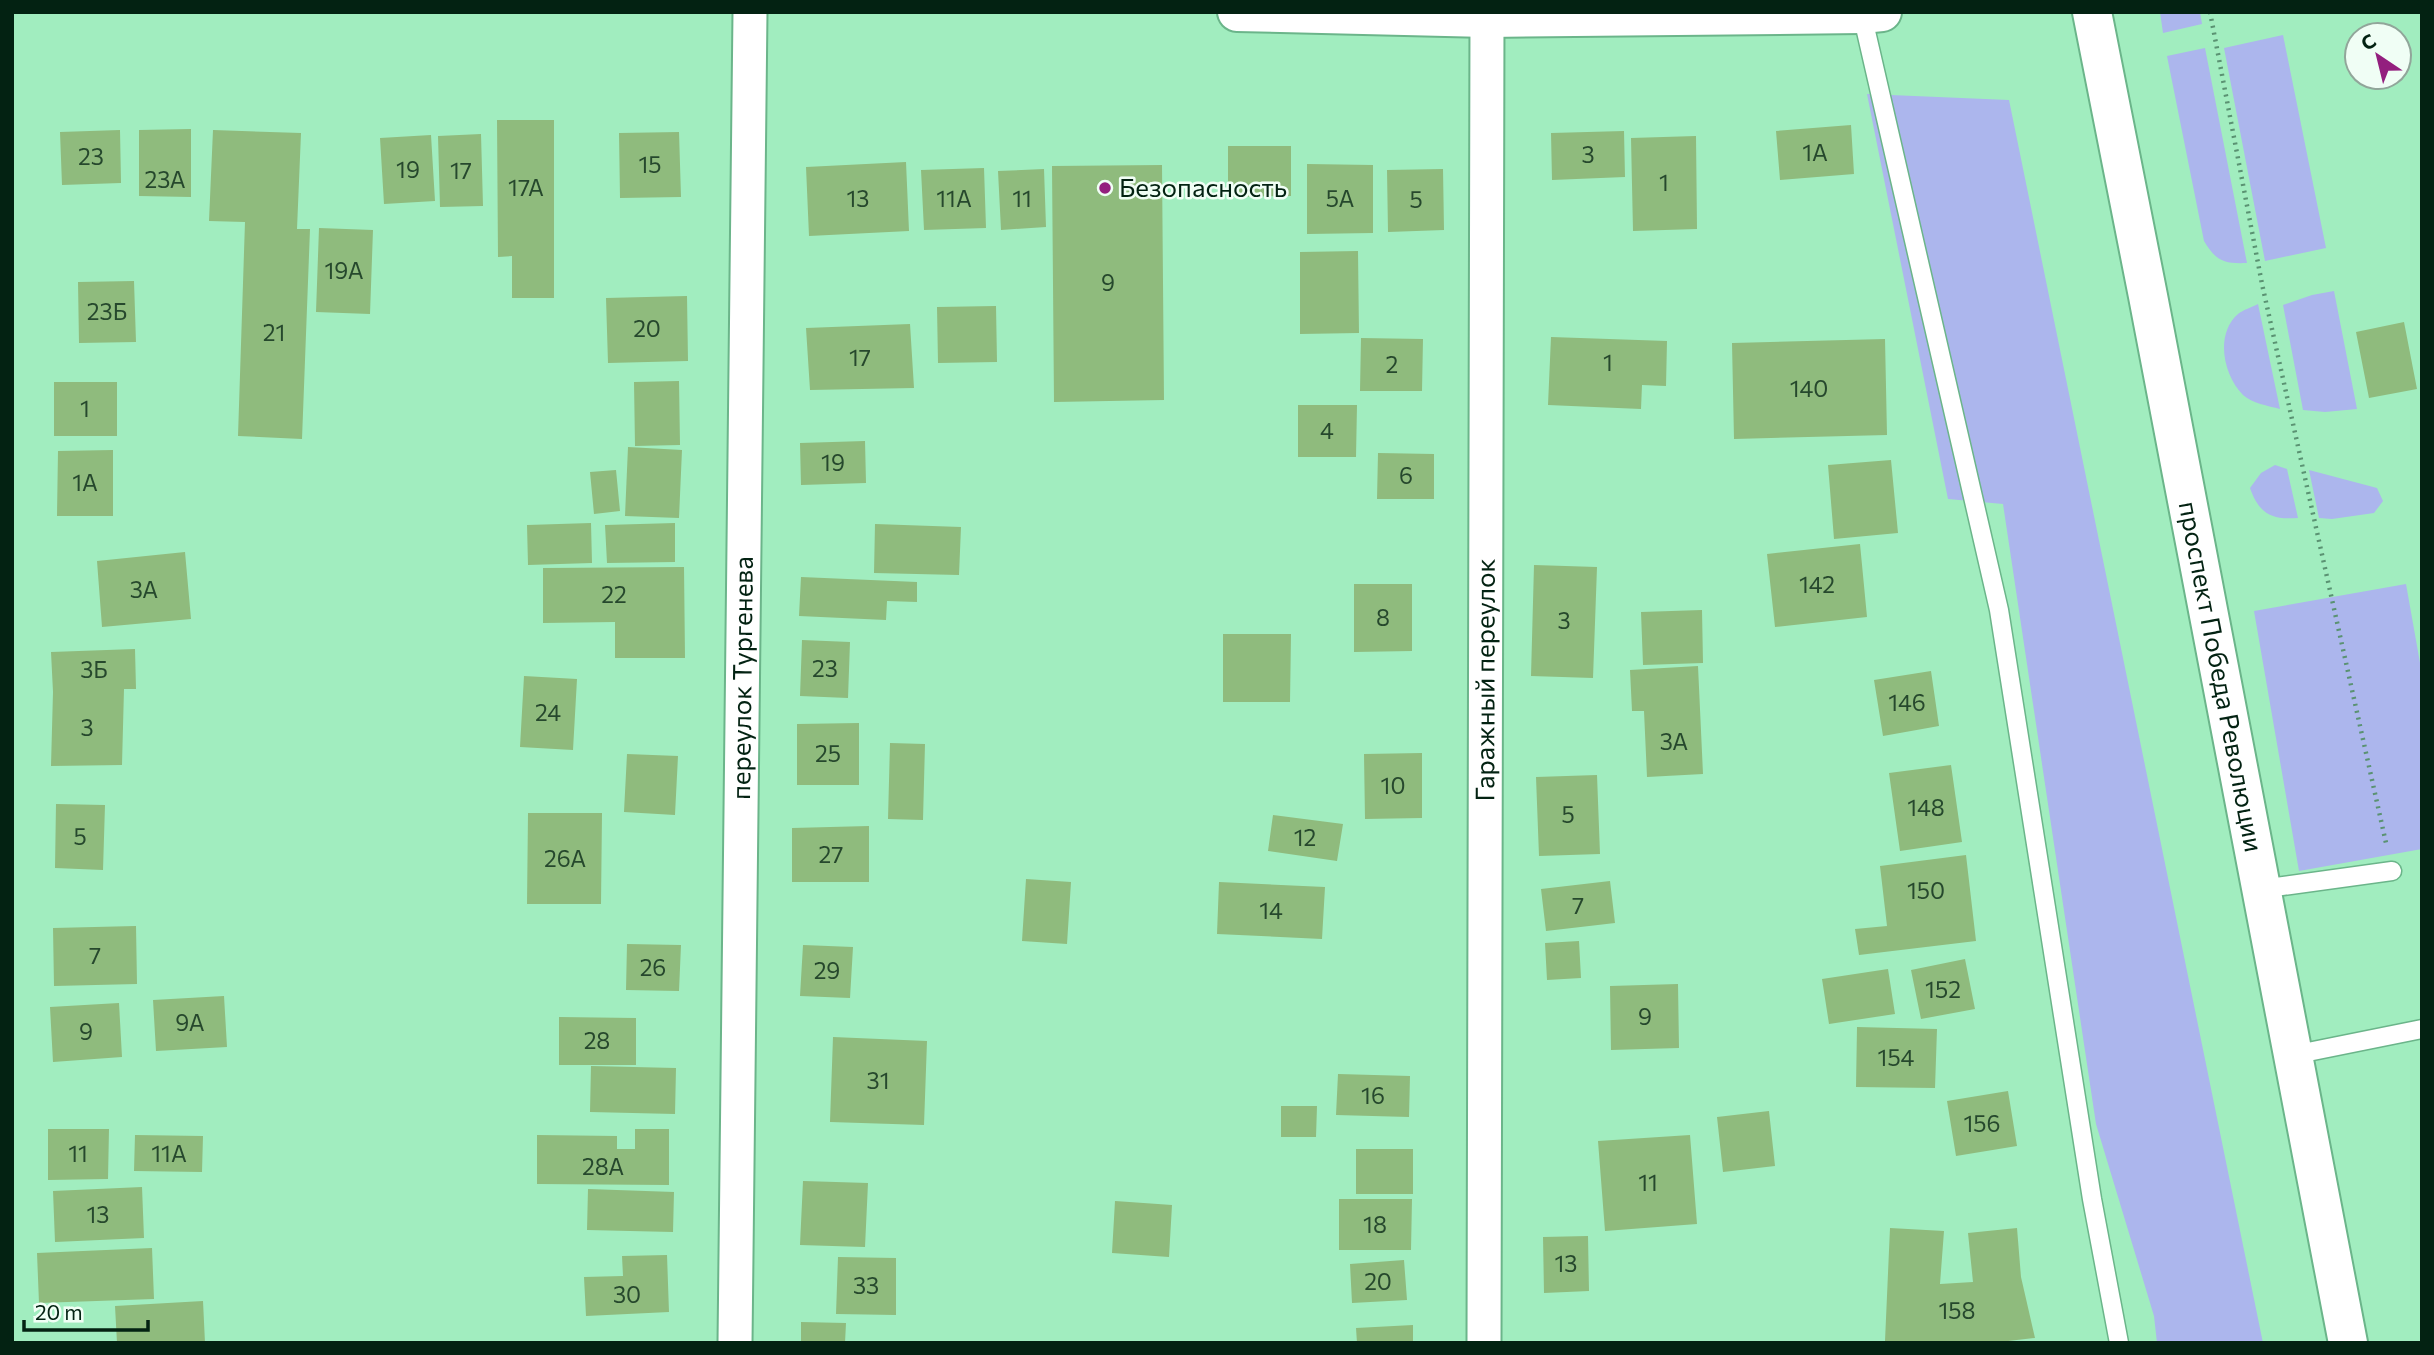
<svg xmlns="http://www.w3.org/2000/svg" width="2434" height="1355" font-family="Commissioner,sans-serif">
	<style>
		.green { fill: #acb6ed }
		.building { fill: #8fbb7d }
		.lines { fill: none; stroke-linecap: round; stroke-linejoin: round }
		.service-casing { stroke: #6bb58a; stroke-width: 21 }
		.minor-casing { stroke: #6bb58a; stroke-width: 37 }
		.primary-casing { stroke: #6bb58a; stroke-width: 42 }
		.path { stroke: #5a9272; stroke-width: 4.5; stroke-dasharray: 2 5; stroke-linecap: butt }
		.service { stroke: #fff; stroke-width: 18 }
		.minor { stroke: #fff; stroke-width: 33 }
		.primary { stroke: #fff; stroke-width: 38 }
		.poi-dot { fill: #931f7e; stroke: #f0fef5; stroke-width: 2.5 }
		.labels { text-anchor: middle; stroke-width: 5; stroke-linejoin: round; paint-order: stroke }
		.number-label { font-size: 23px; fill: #26482d }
		.poi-label { font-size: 26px; fill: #032212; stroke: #f0fef5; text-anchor: start }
		.street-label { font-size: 26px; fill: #032212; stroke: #f0fef5 }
	</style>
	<rect width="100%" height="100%" fill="#a1edbf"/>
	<path class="green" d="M 2160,12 L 2200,12 L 2202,24 L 2163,33 Z
		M 2283,35 L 2326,248 L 2265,261 L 2224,48 Z
		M 2205,48 L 2247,263 C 2224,264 2216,261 2204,241 L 2167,56 Z
		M 1867,94 L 2009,100 L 2263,1343 L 2157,1343 L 2154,1316 L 2096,1124 L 2003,504 L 1948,499 Z
		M 2334,291 L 2357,409 L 2325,412 L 2303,410 L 2283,305 L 2312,295 Z
		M 2258,304 L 2280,409 C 2268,406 2252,403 2243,395 C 2223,375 2215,334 2238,314 C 2243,310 2252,307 2258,304 Z
		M 2275,465 L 2287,469 L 2298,518 C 2272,520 2259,514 2250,488 L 2261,473 Z
		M 2309,470 L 2377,488 L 2383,501 L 2374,513 L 2332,519 L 2319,518 Z
		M 2406,584 L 2422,674 L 2422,849 L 2299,871 L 2254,611 Z"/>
	<path class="building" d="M 497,120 L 554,120 L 554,298 L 512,298 L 512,256 L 498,257 Z
		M 1851,125 L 1854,174 L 1780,180 L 1776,131 Z
		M 191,129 L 191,197 L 139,196 L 139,130 Z
		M 120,130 L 121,183 L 62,185 L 60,132 Z
		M 213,130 L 301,133 L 297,229 L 310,229 L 302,439 L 238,436 L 245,222 L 209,221 Z
		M 1624,131 L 1625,177 L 1552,180 L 1551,133 Z
		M 679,132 L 681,197 L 620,198 L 619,133 Z
		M 481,134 L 483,206 L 440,207 L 438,136 Z
		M 431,135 L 435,201 L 384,204 L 380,138 Z
		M 1696,136 L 1697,229 L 1633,231 L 1631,138 Z
		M 1228,146 L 1291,146 L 1291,196 L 1228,197 Z
		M 906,162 L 909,231 L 809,236 L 806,167 Z
		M 1307,164 L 1373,165 L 1373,233 L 1307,234 Z
		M 1162,165 L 1164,400 L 1054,402 L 1052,166 Z
		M 984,168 L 986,228 L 924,230 L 921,170 Z
		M 1044,169 L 1046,227 L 1001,230 L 998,171 Z
		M 1443,169 L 1444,230 L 1388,232 L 1387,170 Z
		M 319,228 L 373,230 L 370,314 L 316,312 Z
		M 1358,251 L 1359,333 L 1300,334 L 1300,252 Z
		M 134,281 L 136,342 L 79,343 L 78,282 Z
		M 687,296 L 688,361 L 608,363 L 606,298 Z
		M 996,306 L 997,362 L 938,363 L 937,307 Z
		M 2404,322 L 2417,389 L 2369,398 L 2356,332 Z
		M 910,324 L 914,388 L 810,390 L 806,328 Z
		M 1551,337 L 1667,341 L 1666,386 L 1642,385 L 1641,409 L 1548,405 Z
		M 1361,338 L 1423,339 L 1422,391 L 1360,391 Z
		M 1885,339 L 1887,435 L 1734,439 L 1732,343 Z
		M 679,381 L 680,445 L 635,446 L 634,382 Z
		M 54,382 L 117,382 L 117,436 L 54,436 Z
		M 1298,405 L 1357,405 L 1356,457 L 1298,457 Z
		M 865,441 L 866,483 L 801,485 L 800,443 Z
		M 628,447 L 682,450 L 679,518 L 625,516 Z
		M 113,450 L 113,516 L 57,516 L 58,451 Z
		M 1378,453 L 1434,454 L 1434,499 L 1377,499 Z
		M 1891,460 L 1898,533 L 1834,539 L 1828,465 Z
		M 616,470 L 620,511 L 594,514 L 590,472 Z
		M 591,523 L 592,563 L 528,565 L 527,525 Z
		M 675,523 L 675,562 L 607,563 L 605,525 Z
		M 875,524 L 961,527 L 959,575 L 874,573 Z
		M 1860,544 L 1867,617 L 1775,627 L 1767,554 Z
		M 185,552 L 191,619 L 102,627 L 97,561 Z
		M 1534,565 L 1597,567 L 1593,678 L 1531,676 Z
		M 684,567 L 685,658 L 615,658 L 615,622 L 543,623 L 543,568 Z
		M 801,577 L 917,582 L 917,602 L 887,601 L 886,620 L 799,616 Z
		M 1354,584 L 1412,584 L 1412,651 L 1354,652 Z
		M 1702,610 L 1703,663 L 1643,665 L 1641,612 Z
		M 1223,634 L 1291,634 L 1290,702 L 1223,702 Z
		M 802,640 L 850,642 L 848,698 L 800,696 Z
		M 135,649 L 136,689 L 124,689 L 122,765 L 51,766 L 53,692 L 51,652 Z
		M 1698,666 L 1703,774 L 1647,777 L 1644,711 L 1632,711 L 1630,670 Z
		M 1931,671 L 1939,726 L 1883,736 L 1874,680 Z
		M 524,676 L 577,679 L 573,750 L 520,747 Z
		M 859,723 L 859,785 L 797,785 L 797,724 Z
		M 890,743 L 925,744 L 923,820 L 888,819 Z
		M 1422,753 L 1422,818 L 1365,819 L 1364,754 Z
		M 627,754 L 678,756 L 675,815 L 624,812 Z
		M 1951,765 L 1962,842 L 1900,851 L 1889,773 Z
		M 1597,775 L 1600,854 L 1539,856 L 1536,777 Z
		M 56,804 L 105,805 L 103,870 L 55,868 Z
		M 528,813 L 602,813 L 601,904 L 527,904 Z
		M 1273,815 L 1343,824 L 1337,861 L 1268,851 Z
		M 869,826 L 869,882 L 792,882 L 792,828 Z
		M 1966,855 L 1976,941 L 1859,955 L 1855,929 L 1887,926 L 1880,866 Z
		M 1026,879 L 1071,882 L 1067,944 L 1022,941 Z
		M 1610,881 L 1615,923 L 1546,931 L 1541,889 Z
		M 1219,882 L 1325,887 L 1322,939 L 1217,934 Z
		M 136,926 L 137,984 L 54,986 L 53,928 Z
		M 1579,941 L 1581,978 L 1547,980 L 1545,943 Z
		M 627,944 L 681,945 L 679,991 L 626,990 Z
		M 803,945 L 853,947 L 850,998 L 800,996 Z
		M 1965,959 L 1975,1009 L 1921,1019 L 1911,970 Z
		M 1888,969 L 1895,1014 L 1829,1024 L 1822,979 Z
		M 1678,984 L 1679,1048 L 1611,1050 L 1610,986 Z
		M 224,996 L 227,1047 L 156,1051 L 153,1000 Z
		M 119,1003 L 122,1057 L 53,1062 L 50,1007 Z
		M 559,1017 L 636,1018 L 636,1065 L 559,1065 Z
		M 1857,1027 L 1937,1029 L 1935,1088 L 1856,1087 Z
		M 833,1037 L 927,1041 L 924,1125 L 830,1122 Z
		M 591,1066 L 676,1068 L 675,1114 L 590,1112 Z
		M 1338,1074 L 1410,1076 L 1409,1117 L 1336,1115 Z
		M 2008,1091 L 2017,1146 L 1956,1156 L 1947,1101 Z
		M 1281,1106 L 1317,1106 L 1316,1137 L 1281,1137 Z
		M 1769,1111 L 1775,1166 L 1723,1172 L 1717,1117 Z
		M 48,1129 L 109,1129 L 108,1179 L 48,1180 Z
		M 635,1129 L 669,1129 L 669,1185 L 537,1184 L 537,1135 L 617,1136 L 617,1149 L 635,1149 Z
		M 135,1135 L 203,1136 L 202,1172 L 134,1171 Z
		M 1690,1135 L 1697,1224 L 1605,1231 L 1598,1141 Z
		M 1356,1149 L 1413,1149 L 1413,1194 L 1356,1194 Z
		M 803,1181 L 868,1183 L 865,1247 L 800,1245 Z
		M 142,1187 L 144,1238 L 55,1242 L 53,1191 Z
		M 588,1189 L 674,1192 L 673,1232 L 587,1230 Z
		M 1339,1199 L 1412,1199 L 1411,1250 L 1339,1250 Z
		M 1115,1201 L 1172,1205 L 1169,1257 L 1112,1253 Z
		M 1890,1228 L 1944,1231 L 1940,1284 L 1973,1282 L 1968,1233 L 2017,1228 L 2021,1277 L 2035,1338 L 1991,1343 L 1885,1341 Z
		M 1588,1236 L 1589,1291 L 1544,1293 L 1543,1237 Z
		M 152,1248 L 154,1299 L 39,1303 L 37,1253 Z
		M 667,1255 L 669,1312 L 586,1316 L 584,1277 L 623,1276 L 622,1256 Z
		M 838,1257 L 896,1258 L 896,1315 L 836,1314 Z
		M 1404,1260 L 1407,1300 L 1352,1303 L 1350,1264 Z
		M 203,1301 L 205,1343 L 117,1343 L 115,1306 Z
		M 801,1322 L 846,1323 L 845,1343 L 801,1343 Z
		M 1413,1325 L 1413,1343 L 1357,1343 L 1356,1328 Z"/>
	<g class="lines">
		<defs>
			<path id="service" d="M 1862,14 L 1999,610 L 2092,1199 L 2119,1343
				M 2261,889 L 2392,871
				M 2293,1055 L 2422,1029"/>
			<g id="minor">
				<path id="s1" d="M 735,1343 L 750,12"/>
				<path id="s2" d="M 1484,1343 L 1487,18"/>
			</g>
			<g id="primary">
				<path d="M 1237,12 L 1487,18 L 1862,14 L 1882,12"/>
				<path id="s3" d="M 2092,12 L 2148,296 L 2348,1343"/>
			</g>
		</defs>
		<use href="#service" class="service-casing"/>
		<use href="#minor" class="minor-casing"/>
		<use href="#primary" class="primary-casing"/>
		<path class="path" d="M 2210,12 L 2262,284 L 2386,843"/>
		<use href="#service" class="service"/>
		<use href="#minor" class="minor"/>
		<use href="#primary" class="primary"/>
	</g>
	<circle class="poi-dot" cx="1105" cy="188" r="7"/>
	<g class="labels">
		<g class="number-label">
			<text x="1815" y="161">1А</text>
			<text x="1588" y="163">3</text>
			<text x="91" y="165">23</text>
			<text x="650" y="173">15</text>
			<text x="408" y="178">19</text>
			<text x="461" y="179">17</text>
			<text x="165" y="188">23А</text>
			<text x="1664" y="191">1</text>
			<text x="526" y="196">17А</text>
			<text x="858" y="207">13</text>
			<text x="954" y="207">11А</text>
			<text x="1022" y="207">11</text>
			<text x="1340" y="207">5А</text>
			<text x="1416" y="208">5</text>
			<text x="344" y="279">19А</text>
			<text x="1108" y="291">9</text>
			<text x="107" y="320">23Б</text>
			<text x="647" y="337">20</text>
			<text x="274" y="341">21</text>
			<text x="860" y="366">17</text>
			<text x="1608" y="371">1</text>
			<text x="1392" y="373">2</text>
			<text x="1809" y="397">140</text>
			<text x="85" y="417">1</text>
			<text x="1327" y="439">4</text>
			<text x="833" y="471">19</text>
			<text x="1406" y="484">6</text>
			<text x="85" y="491">1А</text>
			<text x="1817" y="593">142</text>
			<text x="144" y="598">3А</text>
			<text x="614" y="603">22</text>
			<text x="1383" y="626">8</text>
			<text x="1564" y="629">3</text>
			<text x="825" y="677">23</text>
			<text x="94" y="678">3Б</text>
			<text x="1907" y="711">146</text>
			<text x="548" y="721">24</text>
			<text x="87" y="736">3</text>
			<text x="1674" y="750">3А</text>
			<text x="828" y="762">25</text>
			<text x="1393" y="794">10</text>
			<text x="1926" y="816">148</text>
			<text x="1568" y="823">5</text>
			<text x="80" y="845">5</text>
			<text x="1305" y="846">12</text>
			<text x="831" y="863">27</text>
			<text x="565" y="867">26А</text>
			<text x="1926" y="899">150</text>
			<text x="1578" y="914">7</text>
			<text x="1271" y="919">14</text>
			<text x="95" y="964">7</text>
			<text x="653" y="976">26</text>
			<text x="827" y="979">29</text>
			<text x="1943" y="998">152</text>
			<text x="1645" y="1025">9</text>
			<text x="190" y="1031">9А</text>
			<text x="86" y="1040">9</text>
			<text x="597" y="1049">28</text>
			<text x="1896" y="1066">154</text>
			<text x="878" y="1089">31</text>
			<text x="1373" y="1104">16</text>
			<text x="1982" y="1132">156</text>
			<text x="78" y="1162">11</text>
			<text x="169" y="1162">11А</text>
			<text x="603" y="1175">28А</text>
			<text x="1648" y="1191">11</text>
			<text x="98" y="1223">13</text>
			<text x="1375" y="1233">18</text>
			<text x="1566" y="1272">13</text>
			<text x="1378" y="1290">20</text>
			<text x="866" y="1294">33</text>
			<text x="627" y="1303">30</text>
			<text x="1957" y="1319">158</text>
		</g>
		<g class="poi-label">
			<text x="1119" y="197">Безопасность</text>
		</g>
		<g class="street-label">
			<text dy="9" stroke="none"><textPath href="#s3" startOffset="677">проспект Победа Революции</textPath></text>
			<text dy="9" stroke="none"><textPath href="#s1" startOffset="665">переулок Тургенева</textPath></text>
			<text dy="9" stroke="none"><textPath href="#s2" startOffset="663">Гаражный переулок</textPath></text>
		</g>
	</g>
	<rect width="2434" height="1355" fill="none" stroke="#032212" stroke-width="28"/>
	<g transform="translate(2378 56) rotate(325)"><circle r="33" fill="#f0fef5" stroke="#91a69a" stroke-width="2"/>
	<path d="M0-5L12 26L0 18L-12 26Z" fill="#931f7e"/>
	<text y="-10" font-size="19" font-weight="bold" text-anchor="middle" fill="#032212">С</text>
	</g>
	<path d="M24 1320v10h124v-10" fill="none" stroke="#032212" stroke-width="3.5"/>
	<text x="35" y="1320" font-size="21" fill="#032212" stroke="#f0fef5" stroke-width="5" paint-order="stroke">20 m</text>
</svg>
